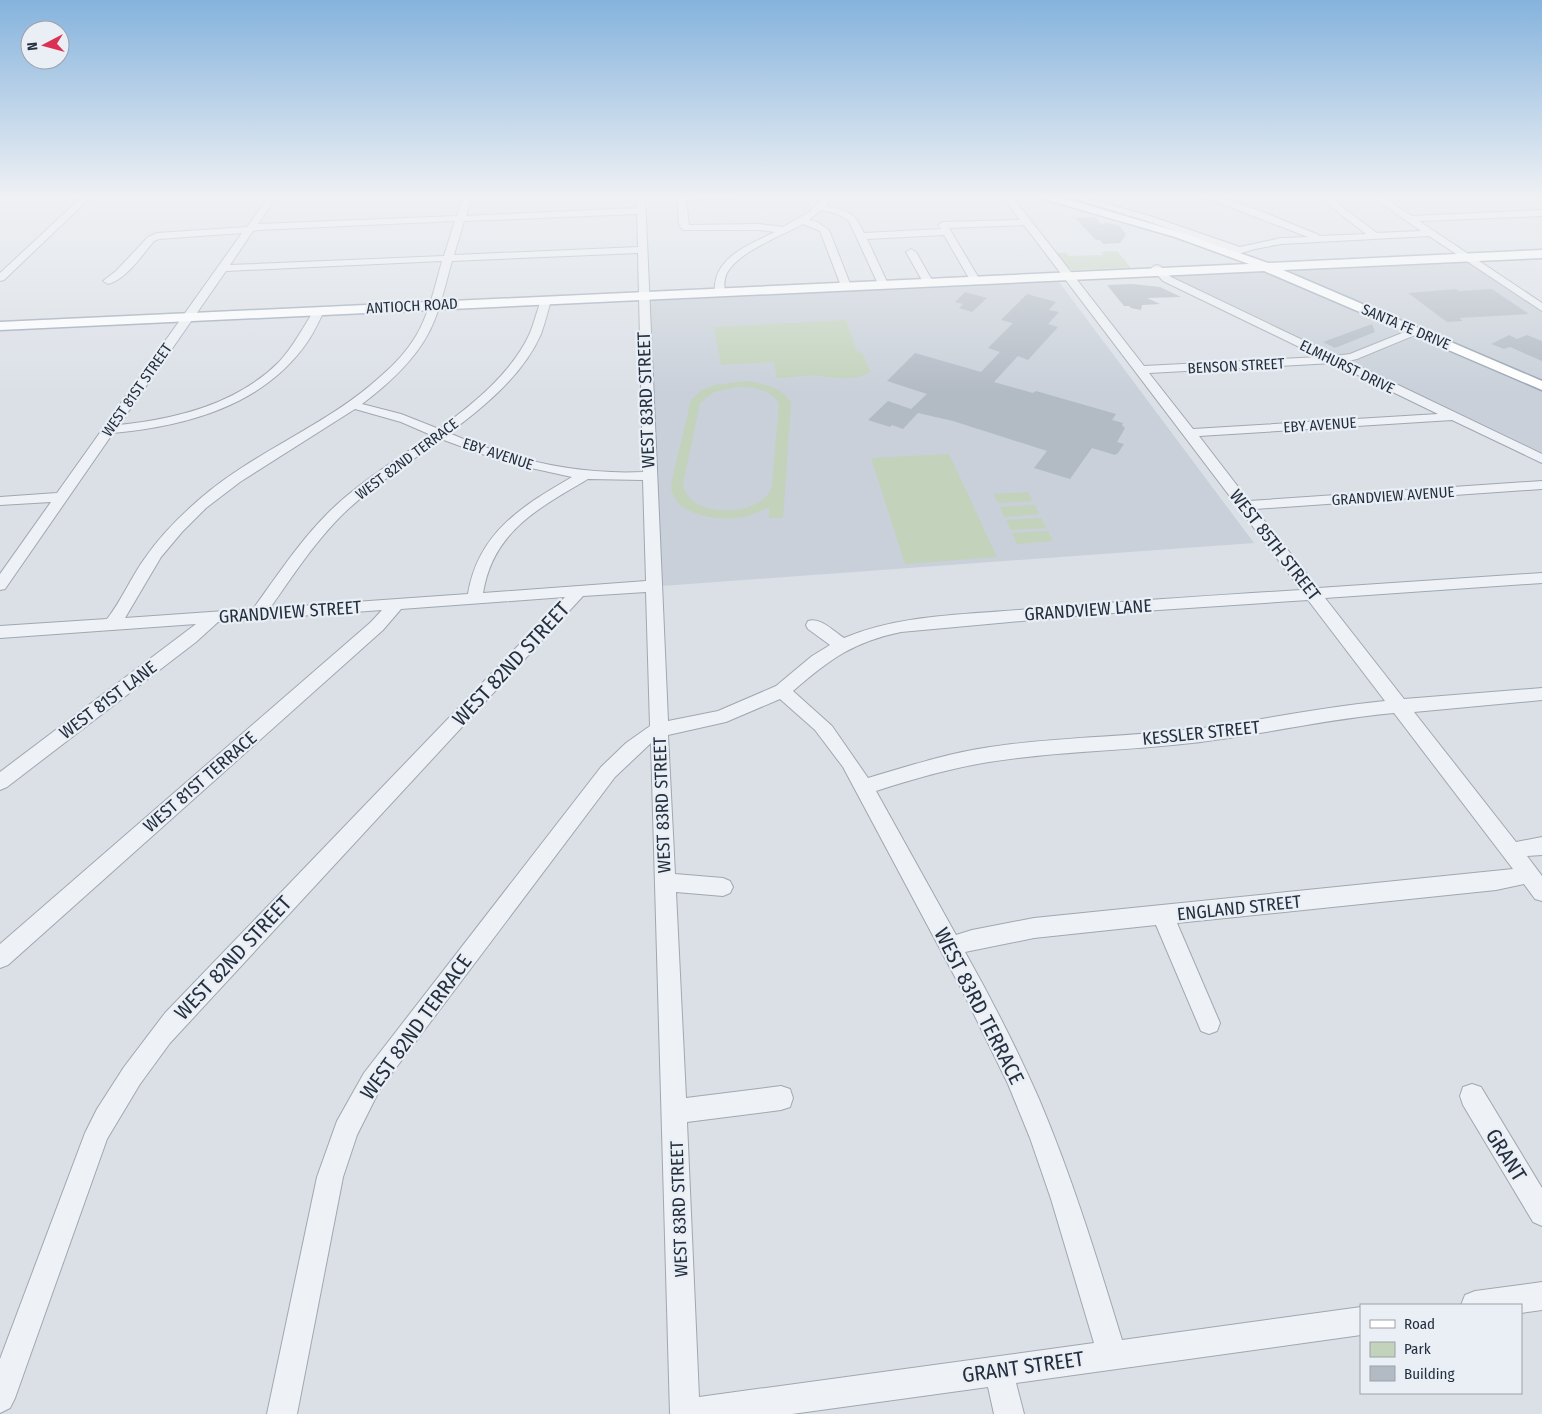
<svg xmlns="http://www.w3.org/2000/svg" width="1542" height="1414" font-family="'Fira Sans Condensed',sans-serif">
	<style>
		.built { fill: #c9d0d9 }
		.green { fill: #c2d2bb; fill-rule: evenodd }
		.building { fill: #b2bac4 }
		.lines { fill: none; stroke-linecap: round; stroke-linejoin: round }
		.minor-casing { stroke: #a0a7b1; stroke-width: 2 }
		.major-casing { stroke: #99a5b4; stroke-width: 3 }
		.minor { fill: #eef1f5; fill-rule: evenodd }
		.major { fill: #fff; fill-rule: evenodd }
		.labels { text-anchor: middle; stroke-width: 4.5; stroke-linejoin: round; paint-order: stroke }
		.far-street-label { font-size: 15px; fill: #242f3f; stroke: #eaeff5 }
		.street-label { font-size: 18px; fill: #242f3f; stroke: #eaeff5 }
		.near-street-label { font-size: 21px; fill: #242f3f; stroke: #eaeff5 }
	</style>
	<rect width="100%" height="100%" fill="#dbe0e7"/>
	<path class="built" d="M 1463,261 L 1468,262 L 1542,312 L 1542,381 L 1295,274 L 1291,270 Z
		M 1262,270 L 1398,328 L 1403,332 L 1338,358 L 1169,276 Z
		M 1059,282 L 1254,543 L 661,586 L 650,301 Z
		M 1419,337 L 1542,391 L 1542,457 L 1351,364 L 1352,362 L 1412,338 Z"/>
	<path class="green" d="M 1117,251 L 1131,268 L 1073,270 L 1068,268 L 1057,253 L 1066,253 L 1069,256 L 1103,255 L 1102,252 Z
		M 846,320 L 857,351 L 863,354 L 870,372 C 858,381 835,378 820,376 C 807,374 790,378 777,378 L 774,362 L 721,365 L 714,327 Z
		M 746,381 C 762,383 782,387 791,403 L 783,518 L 769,518 L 769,507 C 761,511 753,515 744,517 C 720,521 671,517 671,484 L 691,400 L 702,390 L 715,385 ZM 737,387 C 752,387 772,389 779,404 L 772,486 C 764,518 688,520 683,484 L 700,403 L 714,392 Z
		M 949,454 L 997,557 L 905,564 L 871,458 Z
		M 1028,492 L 1033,501 L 998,503 L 994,494 Z
		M 1035,505 L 1039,514 L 1004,517 L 1000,507 Z
		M 1041,518 L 1046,528 L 1011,530 L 1006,520 Z
		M 1048,531 L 1053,541 L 1017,544 L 1012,533 Z"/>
	<path class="building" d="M 1095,217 L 1102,225 L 1106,222 L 1120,226 L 1126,235 L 1120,243 L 1103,244 L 1100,240 L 1096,240 L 1075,218 Z
		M 1132,284 L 1160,287 L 1181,297 L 1147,298 L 1160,304 L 1142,305 L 1141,310 L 1131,308 L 1129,306 L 1124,306 L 1107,285 Z
		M 1456,289 L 1459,291 L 1492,289 L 1529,314 L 1459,318 L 1463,321 L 1447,322 L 1408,293 Z
		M 965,292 L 987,298 L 972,312 L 959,308 L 963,304 L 955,302 Z
		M 1027,294 L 1056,302 L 1049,310 L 1059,312 L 1048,324 L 1058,327 L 1028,360 L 1018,356 L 994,382 L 1033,393 L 1036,391 L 1116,414 L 1112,420 L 1123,423 L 1122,425 L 1125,428 L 1117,442 L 1124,444 L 1118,453 L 1115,455 L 1092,448 L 1070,479 L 1034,468 L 1047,451 L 953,421 L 918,413 L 903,429 L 892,425 L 890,427 L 868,420 L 888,401 L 911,409 L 927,394 L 887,381 L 915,353 L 981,372 L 1000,352 L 988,348 L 1013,323 L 1001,320 Z
		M 1372,324 L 1375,332 L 1335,348 L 1323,342 Z
		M 1509,335 L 1517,339 L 1527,335 L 1542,341 L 1542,361 L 1510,347 L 1504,349 L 1491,344 Z"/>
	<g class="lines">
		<defs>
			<path id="minor" d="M 84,195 L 93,195 L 4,280 L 0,281 L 0,273 Z
				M 270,195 L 278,195 L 258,224 L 457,216 L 464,195 L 472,195 L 466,216 L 637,208 L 637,195 L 645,195 L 668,721 L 718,711 L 776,686 L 812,656 L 830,645 L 808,629 L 806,625 L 808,621 C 821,617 833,631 844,638 C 900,615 960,615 1019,610 C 1113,602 1207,596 1301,590 L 1024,225 L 949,228 L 980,280 L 975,283 L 970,280 L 944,235 L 867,239 L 888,284 L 883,287 L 878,284 L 849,221 L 838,214 L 821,210 L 809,220 L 817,222 L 829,230 L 851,286 L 850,288 L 846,289 L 841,286 L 820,231 L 803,224 C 782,236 739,251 727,273 C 724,279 724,285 725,292 L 720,295 L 715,292 C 712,258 750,244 775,232 L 759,230 L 683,230 L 679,225 L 677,195 L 741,195 L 737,198 L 686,200 L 689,225 L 759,224 L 783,227 L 809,212 L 825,195 L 834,195 L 826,206 C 848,211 854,211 864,233 L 941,229 L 938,225 L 943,222 L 1020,220 L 1002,195 L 1011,195 L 1144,366 L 1320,357 L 1163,281 L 1151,268 L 1156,265 L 1160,266 L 1171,277 L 1336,356 L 1350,354 L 1412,329 L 1420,329 L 1421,331 L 1420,333 L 1357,359 L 1348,361 L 1542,454 L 1542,463 L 1452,420 L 1199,436 L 1249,501 L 1542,481 L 1542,489 L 1255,509 L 1318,588 L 1542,573 L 1542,583 L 1325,598 L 1404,699 L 1542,688 L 1542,700 L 1414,712 L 1516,842 L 1542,837 L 1542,855 L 1527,856 L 1542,876 L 1542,901 L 1535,899 L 1524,884 L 1496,890 L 1177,923 L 1220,1023 L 1217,1031 L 1209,1034 L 1201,1031 L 1156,925 L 1034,938 L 965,952 C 992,1000 1017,1049 1039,1099 C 1072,1177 1097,1258 1122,1340 L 1361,1307 L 1361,1335 L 1016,1383 L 1024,1414 L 994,1414 L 988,1387 L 792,1414 L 670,1414 L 651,743 L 615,777 L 380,1089 L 357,1135 L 343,1177 L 297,1414 L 267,1414 L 317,1177 L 337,1121 L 364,1073 L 601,767 L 626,743 L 650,726 L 646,592 L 583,596 L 170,1043 L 140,1084 L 107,1139 L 15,1398 L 10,1408 L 0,1413 L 0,1359 L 85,1133 L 97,1109 L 124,1067 L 165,1013 L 565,597 L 401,609 L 383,630 L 8,965 L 0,968 L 0,944 L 371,622 L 382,610 L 218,622 L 196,642 L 7,787 L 0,790 L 0,772 L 196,624 L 0,638 L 0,626 L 107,619 C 122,600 131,577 145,558 C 161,535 181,515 202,497 C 257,450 328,425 381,376 C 394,365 407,351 416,336 C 429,314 435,286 442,261 L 226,271 L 119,425 C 176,419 237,404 279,362 C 294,346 303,327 315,309 L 323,309 L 324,311 C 319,321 314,332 308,341 C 264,406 186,426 113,433 L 5,589 L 0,590 L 0,574 L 51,502 L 0,505 L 0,497 L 57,493 L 242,233 L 159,239 L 154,241 C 142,255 127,279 108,284 L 103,281 L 116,271 L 148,237 L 157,233 L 247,227 ZM 637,214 L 638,247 L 454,255 L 464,221 ZM 455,221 L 444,256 L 230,265 L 253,231 L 259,230 ZM 638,253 L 643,472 C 576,475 511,460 449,433 C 484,407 523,375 541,334 C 545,323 548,311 551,300 L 546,297 L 541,300 C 537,311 534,323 530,333 C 512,373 473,404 439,429 L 401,414 L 362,404 C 387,385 413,362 428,334 C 440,312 445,285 452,261 ZM 1333,363 L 1438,414 L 1193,429 L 1149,373 ZM 355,409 L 401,422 L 431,435 C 397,460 358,483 328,513 C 299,542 277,576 253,609 L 125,618 L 161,557 L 182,532 L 206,508 L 240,482 ZM 441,439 L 504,462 L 572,477 C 522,506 478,533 468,594 L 270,608 C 292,577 312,546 338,519 C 368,488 407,465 441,439 ZM 588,479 L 643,480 L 646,581 L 483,593 C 493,531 539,508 588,479 ZM 1308,600 L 1385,701 C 1321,707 1258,721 1194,729 C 1126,737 1057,737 990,747 C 948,753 908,766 868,778 L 832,726 L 793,691 C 830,659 853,642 901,632 L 1098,614 ZM 780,699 L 815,730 L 843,767 L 963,992 L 1008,1084 L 1030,1138 L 1051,1199 L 1094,1343 L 699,1397 L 687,1122 L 781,1110 L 790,1107 L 793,1098 L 790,1089 L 781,1086 L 686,1098 L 676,892 L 723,896 L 730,893 L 733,887 L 730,881 L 723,878 L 675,874 L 668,735 L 726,722 ZM 1394,713 L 1513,869 L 1034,918 L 972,930 L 956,935 L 876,791 C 913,779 951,768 989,762 C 1056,751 1125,751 1192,743 C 1260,735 1327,719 1394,713 Z
				M 1062,195 L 1076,195 L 1150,216 L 1240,247 L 1281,238 L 1308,237 L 1198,195 C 1230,195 1285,222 1317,234 L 1319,236 L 1366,234 L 1316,195 L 1326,195 L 1377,233 L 1421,231 L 1370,195 L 1380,195 L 1412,216 L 1542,210 L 1542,216 L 1419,221 L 1542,303 L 1542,311 L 1429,236 L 1281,244 L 1255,249 L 1231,256 L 1226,253 L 1231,250 L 1144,220 Z
				M 911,249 L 916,252 L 933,282 L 932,284 L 924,284 L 923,282 L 906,252 Z
				M 1472,1084 L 1481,1087 L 1542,1188 L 1542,1226 L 1533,1222 L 1463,1105 L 1460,1096 L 1463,1087 Z
				M 1542,1282 L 1542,1310 L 1521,1313 L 1521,1305 L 1461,1305 L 1465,1295 L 1475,1291 Z"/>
			<path id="major" d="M 1036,195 L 1053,195 L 1183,233 L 1268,263 L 1542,250 L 1542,258 L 1283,270 L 1542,381 L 1542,390 L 1264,271 L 0,330 L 0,322 L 1249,264 L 1175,237 L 1037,197 Z"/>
		</defs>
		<use href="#minor" class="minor-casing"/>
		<use href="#major" class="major-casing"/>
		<use href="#minor" class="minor"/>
		<use href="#major" class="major"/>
	</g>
	<linearGradient id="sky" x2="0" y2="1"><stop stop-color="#85b3dd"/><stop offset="0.5" stop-color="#eff1f4"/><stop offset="1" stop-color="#eff1f4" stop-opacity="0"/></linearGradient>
	<rect width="1542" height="393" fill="url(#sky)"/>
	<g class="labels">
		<g class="far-street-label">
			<text transform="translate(412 306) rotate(-3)" y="5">ANTIOCH ROAD</text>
			<text transform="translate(1406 327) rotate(23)" y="5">SANTA FE DRIVE</text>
			<text transform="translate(1236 366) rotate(-3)" y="5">BENSON STREET</text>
			<text transform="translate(1347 367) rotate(26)" y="5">ELMHURST DRIVE</text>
			<text transform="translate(137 390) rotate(-55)" y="5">WEST 81ST STREET</text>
			<text transform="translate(1320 425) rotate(-4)" y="5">EBY AVENUE</text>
			<text transform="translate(498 454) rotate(18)" y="5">EBY AVENUE</text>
			<text transform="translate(407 459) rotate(-37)" y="5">WEST 82ND TERRACE</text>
			<text transform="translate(1393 496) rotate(-4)" y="5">GRANDVIEW AVENUE</text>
		</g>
		<g class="street-label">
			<text transform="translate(646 400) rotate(-92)" y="6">WEST 83RD STREET</text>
			<text transform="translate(1275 545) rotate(52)" y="6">WEST 85TH STREET</text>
			<text transform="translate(1088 610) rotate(-4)" y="6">GRANDVIEW LANE</text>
			<text transform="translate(290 612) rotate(-4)" y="6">GRANDVIEW STREET</text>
			<text transform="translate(108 700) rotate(-37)" y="6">WEST 81ST LANE</text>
			<text transform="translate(1201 733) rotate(-6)" y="6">KESSLER STREET</text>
			<text transform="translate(200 782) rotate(-41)" y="6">WEST 81ST TERRACE</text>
			<text transform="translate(662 805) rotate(-92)" y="6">WEST 83RD STREET</text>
			<text transform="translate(1239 908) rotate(-6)" y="6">ENGLAND STREET</text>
			<text transform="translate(679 1209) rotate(-92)" y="6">WEST 83RD STREET</text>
		</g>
		<g class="near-street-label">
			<text transform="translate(511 664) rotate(-47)" y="7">WEST 82ND STREET</text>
			<text transform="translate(233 958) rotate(-47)" y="7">WEST 82ND STREET</text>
			<text transform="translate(979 1006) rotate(63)" y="7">WEST 83RD TERRACE</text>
			<text transform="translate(416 1027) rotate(-54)" y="7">WEST 82ND TERRACE</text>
			<text transform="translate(1506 1155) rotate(58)" y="7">GRANT</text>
			<text transform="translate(1023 1367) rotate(-8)" y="7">GRANT STREET</text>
		</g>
	</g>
	<rect x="1360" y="1304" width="162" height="90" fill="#eaeff5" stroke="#9ba2ac"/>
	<rect x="1370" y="1320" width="25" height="8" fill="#ffffff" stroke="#9ba2ac"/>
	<text x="1404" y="1329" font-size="15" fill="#242f3f">Road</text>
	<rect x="1370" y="1342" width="25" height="15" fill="#c2d2bb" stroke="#9ba2ac"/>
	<text x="1404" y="1354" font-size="15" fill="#242f3f">Park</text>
	<rect x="1370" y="1366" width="25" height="15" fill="#b2bac4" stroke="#9ba2ac"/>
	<text x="1404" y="1379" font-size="15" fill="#242f3f">Building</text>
	<g transform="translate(45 45) rotate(264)"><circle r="24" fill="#eaeff5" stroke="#9ba2ac"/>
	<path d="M0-4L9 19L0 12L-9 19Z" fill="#db3253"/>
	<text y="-8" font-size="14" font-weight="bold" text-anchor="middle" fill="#242f3f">N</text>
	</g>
</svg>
